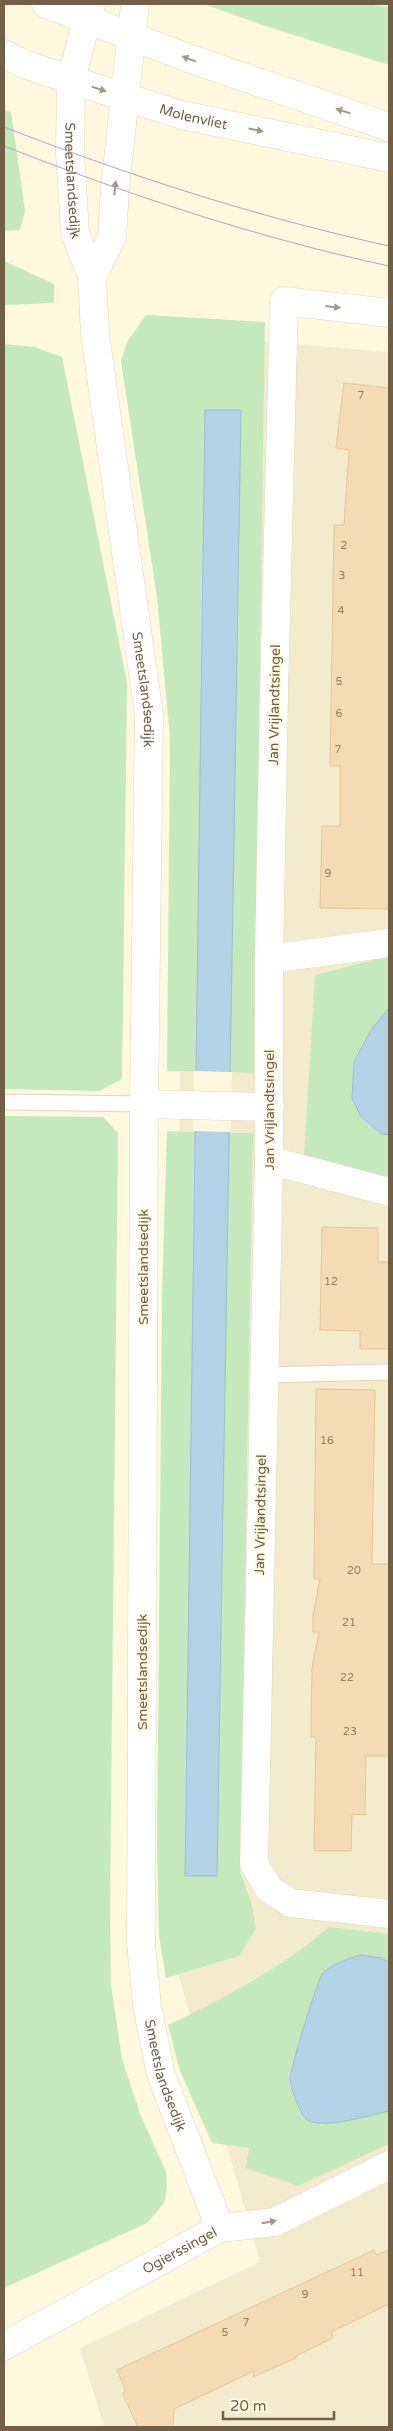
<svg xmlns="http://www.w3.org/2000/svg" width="393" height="2431" font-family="'Varela Round',sans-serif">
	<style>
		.residential { fill: #f4ebcc }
		.green { fill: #c4e9bd }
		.water { fill: #b2d2e6; stroke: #99bfd8 }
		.pier { fill: #fdf8de }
		.building { fill: #f2dbb5; stroke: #e5c695 }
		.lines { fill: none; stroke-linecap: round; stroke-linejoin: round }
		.lane-casing { stroke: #e0d5ba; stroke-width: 17 }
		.street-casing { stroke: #e0d5ba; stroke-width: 29 }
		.secondary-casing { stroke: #e2d5b5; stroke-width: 29 }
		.lane { stroke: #fff; stroke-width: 15 }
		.street { stroke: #fff; stroke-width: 28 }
		.secondary { stroke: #fff; stroke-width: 28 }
		.tram { stroke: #bb9ec4; stroke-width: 1 }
		.oneway { fill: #a39887 }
		.labels { text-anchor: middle; stroke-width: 4.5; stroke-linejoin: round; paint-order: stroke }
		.number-label { font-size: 11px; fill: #927f62 }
		.street-label { font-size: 14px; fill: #726046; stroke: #fffbe4 }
	</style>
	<rect width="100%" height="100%" fill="#fdf8de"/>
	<path class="residential" d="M 187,335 L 389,352 L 389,2427 L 104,2427 L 80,2348 L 260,2262 L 172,1952 Z"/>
	<path class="green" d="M 204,4 L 364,4 L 389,7 L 389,65 L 262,25 Z
		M 4,110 L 11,112 L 25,211 L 20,230 L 4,231 Z
		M 4,261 L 54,284 L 54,303 L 4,305 Z
		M 146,315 L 265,322 L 254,1073 L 230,1072 L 241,410 L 205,411 L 197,1071 L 167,1071 L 170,737 L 157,597 L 121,361 L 127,342 Z
		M 4,344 L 34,347 L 62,357 L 127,683 L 122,1079 L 99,1091 L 4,1089 Z
		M 389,956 L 389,1008 L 386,1013 L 382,1134 L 389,1135 L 389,1178 L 304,1156 L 315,975 Z
		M 4,1116 L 103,1117 L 118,1133 L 110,1908 L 111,1985 L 122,2059 L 140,2114 L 166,2172 L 167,2188 L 164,2203 L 147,2223 L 4,2288 Z
		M 167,1131 L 195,1132 L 186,1876 L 217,1876 L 229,1133 L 253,1133 L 240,1872 L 252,1904 L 256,1929 L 239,1956 L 166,1978 L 159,1936 L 157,1848 L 162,1295 Z
		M 329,1927 L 389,1934 L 389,1963 L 382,1958 L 321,2125 L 389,2111 L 389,2144 L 298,2186 L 246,2168 L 249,2148 L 212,2143 L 180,2071 L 168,2025 C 225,1998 282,1968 329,1927 Z"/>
	<path class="water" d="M 205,410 L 241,410 L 217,1876 L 185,1876 Z
		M 389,1008 L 389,1135 L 382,1134 L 361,1117 L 352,1098 L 354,1062 L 371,1030 Z
		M 361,1955 L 382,1958 L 389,1963 L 389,2111 C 371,2115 323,2130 307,2120 C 300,2114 290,2087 290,2078 C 291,2067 317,1980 323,1973 C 331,1964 350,1958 361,1955 Z"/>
	<path class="pier" d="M 194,1071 L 232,1072 L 231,1132 L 193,1131 Z"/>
	<path class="building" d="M 344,383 L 389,388 L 389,909 L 320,908 L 322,826 L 340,826 L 340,766 L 330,766 L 334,525 L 344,525 L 349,450 L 336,448 Z
		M 322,1227 L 378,1228 L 378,1262 L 389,1262 L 389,1349 L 360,1349 L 360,1331 L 320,1330 Z
		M 316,1389 L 375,1390 L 372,1564 L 389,1564 L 389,1756 L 366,1756 L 365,1815 L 352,1814 L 351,1851 L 314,1851 L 316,1737 L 311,1737 L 311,1720 L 312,1668 L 319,1632 L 313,1632 L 313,1616 L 320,1579 L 314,1579 Z
		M 374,2250 L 376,2255 L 389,2250 L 389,2304 L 331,2332 L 333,2338 L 296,2356 L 296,2358 L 253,2377 L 254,2371 L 174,2409 L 173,2427 L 138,2427 L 123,2395 L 125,2389 L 117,2370 Z"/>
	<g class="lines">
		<defs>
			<path id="lane" d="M 4,1102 L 144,1104
				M 263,1375 L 389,1372"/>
			<g id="street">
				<path id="s1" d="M 91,4 L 71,80 L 70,153 L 75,233 L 92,277 L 95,334 L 149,715 L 144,1104 L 141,1944 L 147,2006 L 161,2075 L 220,2228"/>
				<path d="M 92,277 L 112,237 L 115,188 L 135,4"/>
				<path d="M 389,313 L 284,301 L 274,692 L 269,959 L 269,1160 L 254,1864 L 269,1889 L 291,1903 L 389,1914"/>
				<path d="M 269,959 L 389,943"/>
				<path d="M 144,1104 L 270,1107"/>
				<path d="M 269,1160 L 389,1192"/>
				<path id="s2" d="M 4,2346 L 220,2228 L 275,2222 L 389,2165"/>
			</g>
			<g id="secondary">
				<path d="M 46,4 L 191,59 L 389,127"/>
				<path id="s3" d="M 4,54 L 24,64 L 71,80 L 182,115 L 389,158"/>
			</g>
		</defs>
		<use href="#lane" class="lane-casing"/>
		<use href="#street" class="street-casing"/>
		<use href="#secondary" class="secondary-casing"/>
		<use href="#lane" class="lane"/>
		<use href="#street" class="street"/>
		<use href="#secondary" class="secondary"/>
		<path class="tram" d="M 4,127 C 130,176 257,217 389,246
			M 4,146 C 129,195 258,238 389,266"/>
	</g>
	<defs><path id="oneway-solid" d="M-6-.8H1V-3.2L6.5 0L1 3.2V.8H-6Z" transform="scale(1.25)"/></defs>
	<g class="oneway">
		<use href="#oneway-solid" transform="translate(189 59) rotate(-159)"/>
		<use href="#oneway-solid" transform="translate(99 89) rotate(17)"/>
		<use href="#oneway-solid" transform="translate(343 111) rotate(-162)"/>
		<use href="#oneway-solid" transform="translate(256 130) rotate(12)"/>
		<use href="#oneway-solid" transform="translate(115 188) rotate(-84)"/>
		<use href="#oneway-solid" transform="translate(333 307) rotate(7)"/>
		<use href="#oneway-solid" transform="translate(269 2222) rotate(-9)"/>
	</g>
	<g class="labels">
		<g class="number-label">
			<text x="361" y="399">7</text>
			<text x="344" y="549">2</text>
			<text x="342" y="579">3</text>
			<text x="341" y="614">4</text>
			<text x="339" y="685">5</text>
			<text x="339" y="717">6</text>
			<text x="338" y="753">7</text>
			<text x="328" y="877">9</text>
			<text x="331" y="1285">12</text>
			<text x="327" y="1444">16</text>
			<text x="354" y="1574">20</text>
			<text x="349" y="1626">21</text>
			<text x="347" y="1681">22</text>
			<text x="350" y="1735">23</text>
			<text x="357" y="2276">11</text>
			<text x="305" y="2298">9</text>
			<text x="246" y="2326">7</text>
			<text x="225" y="2336">5</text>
		</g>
		<g class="street-label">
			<text dy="5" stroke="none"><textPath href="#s3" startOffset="200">Molenvliet</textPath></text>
			<text dy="5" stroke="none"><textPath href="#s1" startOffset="179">Smeetslandsedijk</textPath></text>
			<text dy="5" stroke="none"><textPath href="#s1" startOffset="695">Smeetslandsedijk</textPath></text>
			<text transform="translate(274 705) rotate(-89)" y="5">Jan Vrijlandtsingel</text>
			<text transform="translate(269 1110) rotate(-90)" y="5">Jan Vrijlandtsingel</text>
			<text transform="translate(143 1267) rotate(-90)" y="5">Smeetslandsedijk</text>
			<text transform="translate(260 1515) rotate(-89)" y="5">Jan Vrijlandtsingel</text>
			<text transform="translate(142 1672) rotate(-90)" y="5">Smeetslandsedijk</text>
			<text dy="5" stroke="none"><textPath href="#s1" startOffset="2084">Smeetslandsedijk</textPath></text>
			<text dy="5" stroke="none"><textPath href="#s2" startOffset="200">Ogierssingel</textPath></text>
		</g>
	</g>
	<rect width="393" height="2431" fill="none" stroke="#726046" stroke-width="10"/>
	<path d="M223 2411v8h111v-8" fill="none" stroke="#726046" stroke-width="2.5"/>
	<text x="230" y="2411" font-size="15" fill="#726046" stroke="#fffbe4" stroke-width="4" paint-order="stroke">20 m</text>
</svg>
